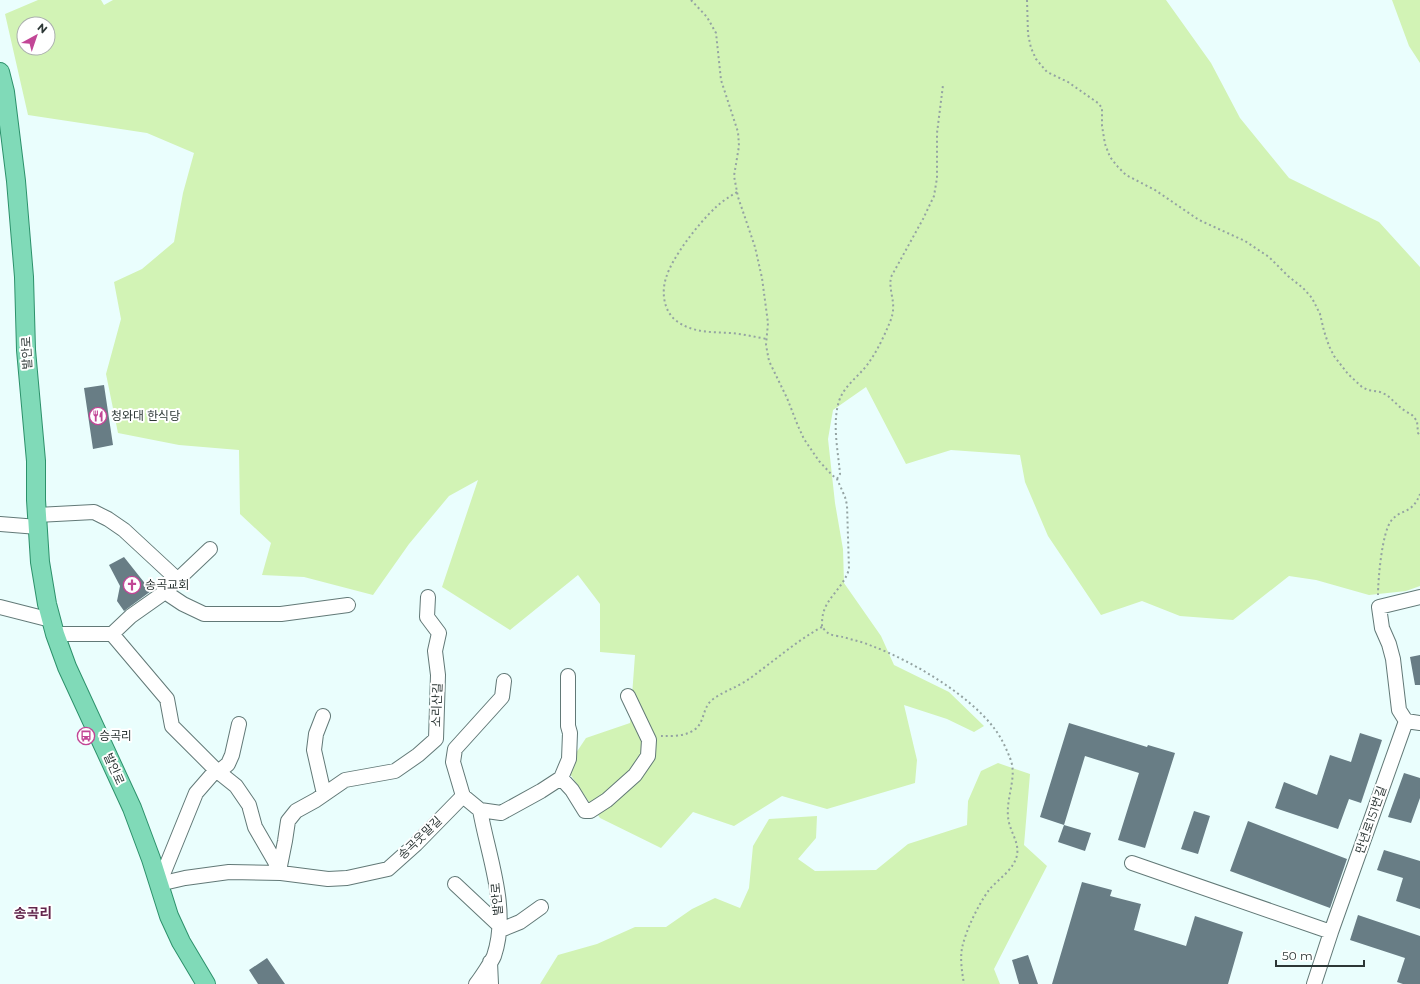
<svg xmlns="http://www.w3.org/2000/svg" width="1420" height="984" font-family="Montserrat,'Noto Sans KR',sans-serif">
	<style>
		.green { fill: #d2f3b5; fill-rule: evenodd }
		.building { fill: #687d85 }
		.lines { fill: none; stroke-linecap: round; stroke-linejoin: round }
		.minor-casing { stroke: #627977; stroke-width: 16 }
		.major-casing { stroke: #2c916b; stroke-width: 20 }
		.path { stroke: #94a3a2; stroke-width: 2; stroke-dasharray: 2 3; stroke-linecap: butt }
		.minor { stroke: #fff; stroke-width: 14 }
		.major { stroke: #80dab8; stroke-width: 18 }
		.labels { text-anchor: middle; stroke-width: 4; stroke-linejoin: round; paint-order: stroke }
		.street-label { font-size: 12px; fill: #2d3736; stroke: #fff }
		.poi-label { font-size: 12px; fill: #2d3736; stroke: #fff; text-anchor: start }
		.quarter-label { font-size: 14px; font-weight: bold; fill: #62264c; stroke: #fff }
	</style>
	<rect width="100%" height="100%" fill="#eafefd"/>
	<path class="green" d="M 38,0 L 101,0 L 104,5 L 113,0 L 1166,0 L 1211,63 L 1240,118 L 1289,178 L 1379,222 L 1420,267 L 1420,586 L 1406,591 L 1369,595 L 1316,580 L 1289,576 L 1233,620 L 1180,616 L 1142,601 L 1101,615 L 1048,536 L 1025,482 L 1020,455 L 951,450 L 906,464 L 866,387 L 833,410 L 828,439 L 835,503 L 843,549 L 844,583 L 881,636 L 894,665 L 949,692 L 984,726 L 974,732 L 947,719 L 904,705 L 917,760 L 915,783 L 827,809 L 782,796 L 734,826 L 693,812 L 661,848 L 600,818 L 566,768 L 586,738 L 630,723 L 635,655 L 600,652 L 600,604 L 578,575 L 510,630 L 442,587 L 478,480 L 449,496 L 409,544 L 373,595 L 304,577 L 262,575 L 271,543 L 240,514 L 239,450 L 179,445 L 118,433 L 106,374 L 121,319 L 114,282 L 142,269 L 174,242 L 183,193 L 194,153 L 147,133 L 28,115 L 5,14 ZM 24,24 L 48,24 L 48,48 L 24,48 Z
		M 1392,0 L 1420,0 L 1420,63 L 1409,46 Z
		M 998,763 L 1030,774 L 1024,845 L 1047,866 L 994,969 L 1000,984 L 540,984 L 558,955 L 597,944 L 635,927 L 666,927 L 692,909 L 715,898 L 740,908 L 749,888 L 753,846 L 769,819 L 817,816 L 816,838 L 798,859 L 815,871 L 876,870 L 908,844 L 967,825 L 968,801 L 981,771 Z"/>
	<path class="building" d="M 104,385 L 113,445 L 93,449 L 84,388 Z
		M 124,557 L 151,591 L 124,611 L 117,601 L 120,586 L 109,565 Z
		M 1420,655 L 1420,685 L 1415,685 L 1410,657 Z
		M 1069,723 L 1147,747 L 1148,745 L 1175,753 L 1145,848 L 1118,840 L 1139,773 L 1085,756 L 1064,825 L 1040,817 Z
		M 1360,733 L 1382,740 L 1361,803 L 1349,799 L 1338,829 L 1275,808 L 1284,782 L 1317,795 L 1330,755 L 1351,762 Z
		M 1404,773 L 1420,778 L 1420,798 L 1411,823 L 1388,817 Z
		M 1194,811 L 1210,816 L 1198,854 L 1181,849 Z
		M 1248,821 L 1347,859 L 1330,908 L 1230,871 Z
		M 1064,825 L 1091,833 L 1085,851 L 1058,842 Z
		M 1384,850 L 1420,861 L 1420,909 L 1396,901 L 1403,878 L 1377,870 Z
		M 1082,882 L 1112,890 L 1110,896 L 1141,904 L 1134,930 L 1186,946 L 1195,916 L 1243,932 L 1228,984 L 1052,984 Z
		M 1358,915 L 1420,936 L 1420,984 L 1403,984 L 1397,982 L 1405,958 L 1350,940 Z
		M 1028,955 L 1038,984 L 1019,984 L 1012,960 Z
		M 267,958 L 285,984 L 258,984 L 249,970 Z"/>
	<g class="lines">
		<defs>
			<path id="minor" d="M 37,515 L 94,512 L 108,519 L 124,530 L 178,580
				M 0,524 L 38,527
				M 171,586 L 210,549
				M 0,607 L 51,620
				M 55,634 L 112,634 L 167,699 L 172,726 L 216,770 L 236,786 L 249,805 L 255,827 L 281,872
				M 112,634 L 131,616 L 165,592 L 183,604 L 204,614 L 281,614 L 348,605
				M 323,716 L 316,734 L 314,750 L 324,794
				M 1406,721 L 1399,710 L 1393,659 L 1389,644 L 1382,628 L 1379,607 L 1420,597
				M 561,778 L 572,790 L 585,811 L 590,811 L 607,800 L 635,775 L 648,756 L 649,740 L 628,696
				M 463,796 L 453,762 L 455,749 L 502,697 L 504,681
				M 1132,863 L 1331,932 L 1406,721 L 1420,723
				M 281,873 L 280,866 L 285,841 L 288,821 L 296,811 L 316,800 L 345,780 L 395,771 L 418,755 L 436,739 L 438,675 L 435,651 L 439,633 L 427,617 L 428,597
				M 159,884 L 185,878 L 229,872 L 281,873 L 328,879 L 347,878 L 388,869 L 416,844 L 463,796 L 480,810 L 501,813 L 541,791 L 561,778 L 569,759 L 570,733 L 568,726 L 568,676
				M 159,884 L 196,793 L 216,770 L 222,769 L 228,764 L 232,755 L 239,724
				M 455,884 L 503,929 L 520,922 L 541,907
				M 490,962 L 491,984
				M 476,984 C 480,979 492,961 494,956 C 510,909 488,856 480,810
				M 1314,984 L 1331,932"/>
			<path id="major" d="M 0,72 L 5,92 L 16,181 L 24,277 L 26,350 L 36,461 L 36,500 L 40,562 L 47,604 L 55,634 L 67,667 L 132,808 L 151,859 L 169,916 L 181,942 L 206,984"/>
		</defs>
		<use href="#minor" class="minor-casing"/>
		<use href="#major" class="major-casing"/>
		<path class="path" d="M 691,0 L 707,17 L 716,33 L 721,80 L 738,132 L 739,146 L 734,176 L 738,197 L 755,247 L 762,278 L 768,323 L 766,345 L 769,361 L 787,398 L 798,426 L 804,439 L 819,461 L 832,475 L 837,479 L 845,497 L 847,505 L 849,569 C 844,587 827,597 823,614 C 822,618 822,623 822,627 C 824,629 826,632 828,633 C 832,636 839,636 843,637 C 853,640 863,642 872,646 C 912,661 968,694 994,728 C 1001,737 1006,748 1010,758 C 1019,779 1002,803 1010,826 C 1013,836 1019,844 1017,855 C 1014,870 998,879 989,890 C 978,905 966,930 962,948 C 960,960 962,972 964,984
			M 1027,0 L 1028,34 L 1031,48 L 1036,59 L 1047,72 L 1068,82 L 1098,103 L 1102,108 L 1102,126 L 1105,144 L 1110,157 L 1118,167 L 1126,175 L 1155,190 L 1199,220 L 1245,241 L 1269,257 L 1288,276 L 1303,288 L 1312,298 L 1320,314 L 1324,331 L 1329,346 L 1334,356 L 1348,374 L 1362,387 L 1368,390 L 1380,392 L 1387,395 L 1402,409 L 1412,415 L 1417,421 L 1418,433 L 1420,435
			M 737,192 C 729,197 721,202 715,208 C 699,223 672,257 666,278 C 661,293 664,313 678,322 C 694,333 712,332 731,333 C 743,334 755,337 767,339
			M 837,479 L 840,474 C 838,450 832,424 839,401 C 844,386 858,377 867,365 C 877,352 884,336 890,322 C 898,302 888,294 891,277 L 923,219 L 934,196 L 937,178 L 937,133 L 943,85
			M 1378,595 C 1378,579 1382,533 1391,521 C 1401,508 1412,515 1420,494
			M 661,736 C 671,736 684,737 694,730 C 705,723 702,708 712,700 C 718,695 725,692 731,689 C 740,685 750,679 757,673 C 779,657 798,640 822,627"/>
		<use href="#minor" class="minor"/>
		<use href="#major" class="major"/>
	</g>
	<defs>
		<symbol id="restaurant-ring" viewBox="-11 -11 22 22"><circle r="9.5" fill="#fff" stroke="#c24696" stroke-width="1.5"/><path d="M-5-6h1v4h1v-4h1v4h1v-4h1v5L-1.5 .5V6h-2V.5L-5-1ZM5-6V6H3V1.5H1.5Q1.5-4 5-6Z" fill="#c24696"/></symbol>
		<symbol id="church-ring" viewBox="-11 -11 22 22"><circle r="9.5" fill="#fff" stroke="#c24696" stroke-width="1.5"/><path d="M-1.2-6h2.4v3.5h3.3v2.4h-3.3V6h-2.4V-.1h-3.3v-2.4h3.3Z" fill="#c24696"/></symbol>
		<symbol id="bus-ring" viewBox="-11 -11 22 22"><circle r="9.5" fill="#fff" stroke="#c24696" stroke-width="1.5"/><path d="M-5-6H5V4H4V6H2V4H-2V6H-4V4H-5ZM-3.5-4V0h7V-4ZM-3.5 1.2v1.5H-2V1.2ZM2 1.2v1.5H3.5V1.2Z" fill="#c24696"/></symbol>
	</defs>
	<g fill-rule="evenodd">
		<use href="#restaurant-ring" x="88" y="406" width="20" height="20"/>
		<use href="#church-ring" x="122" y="575" width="20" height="20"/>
		<use href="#bus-ring" x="76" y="726" width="20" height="20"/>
	</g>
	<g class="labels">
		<g class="street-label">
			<text transform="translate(27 353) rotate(-93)" y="4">발안로</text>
			<text transform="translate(437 705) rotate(-88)" y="4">소리산길</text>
			<text transform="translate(114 769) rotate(66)" y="4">발안로</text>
			<text transform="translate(1371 820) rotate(-71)" y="4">만년로151번길</text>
			<text transform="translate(420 838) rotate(-44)" y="4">송곡웃말길</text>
			<text transform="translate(497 899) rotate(-95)" y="4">발안로</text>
		</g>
		<g class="poi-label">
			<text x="111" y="420">청와대 한식당</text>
			<text x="145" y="589">송곡교회</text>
			<text x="99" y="740">승곡리</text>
		</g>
		<g class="quarter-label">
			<text x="33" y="918">송곡리</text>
		</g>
	</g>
	<g transform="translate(36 36) rotate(40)"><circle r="19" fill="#ffffff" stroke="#abafaf"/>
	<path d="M0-3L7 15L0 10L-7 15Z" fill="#c24696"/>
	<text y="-6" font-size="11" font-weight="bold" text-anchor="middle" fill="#2d3736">N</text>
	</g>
	<path d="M1276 960v6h88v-6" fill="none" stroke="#2d3736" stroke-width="2"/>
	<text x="1282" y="960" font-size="12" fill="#2d3736" stroke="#ffffff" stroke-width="3" paint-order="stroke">50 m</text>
</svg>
